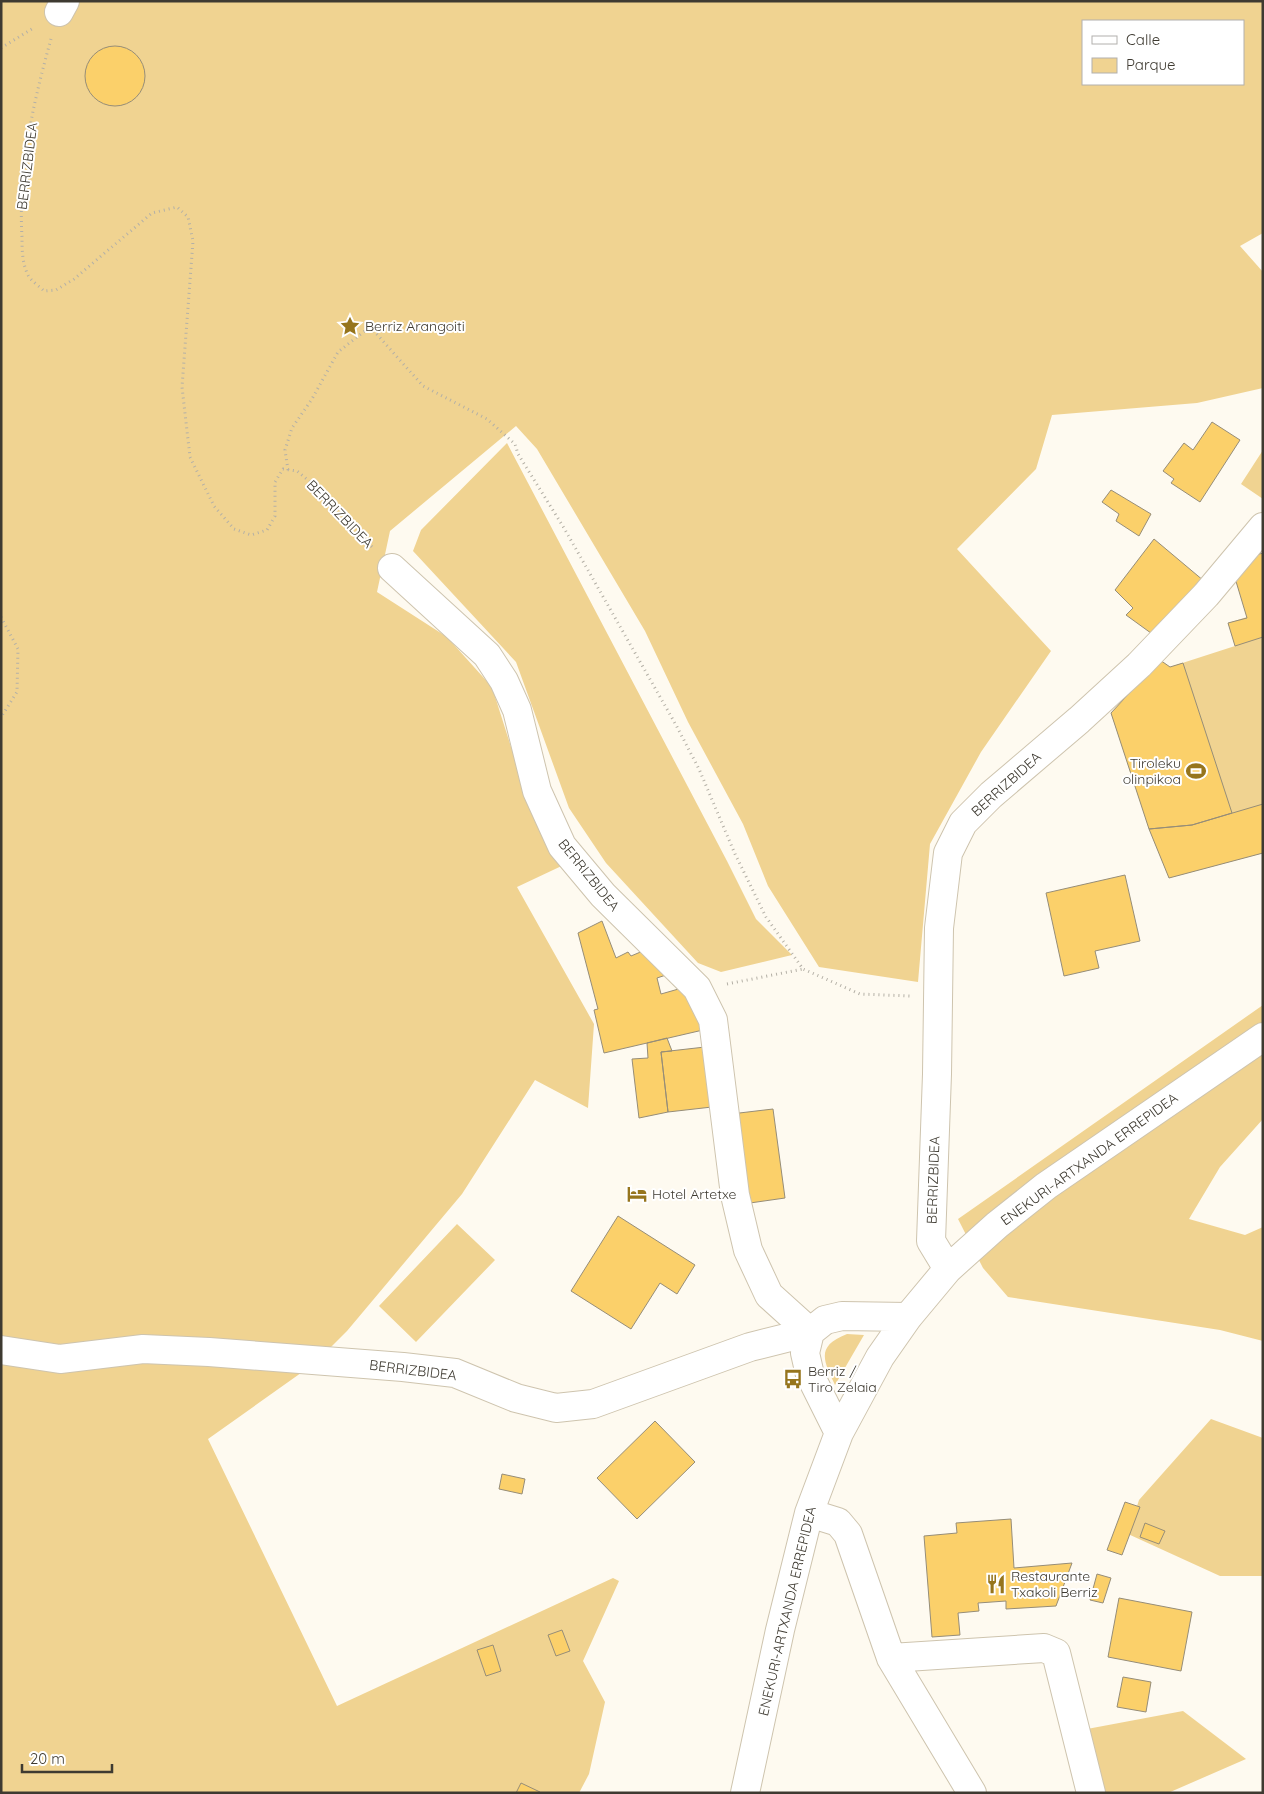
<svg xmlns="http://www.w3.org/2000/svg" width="1264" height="1794" font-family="Quicksand,sans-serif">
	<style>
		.green { fill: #f0d391; fill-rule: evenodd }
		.building { fill: #fbd06a; stroke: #968d78 }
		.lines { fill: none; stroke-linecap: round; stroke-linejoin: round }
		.minor-casing { stroke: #cec4ae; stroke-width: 30 }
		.path { stroke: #b4b0a6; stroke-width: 3; stroke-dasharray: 1 4; stroke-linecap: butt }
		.minor { stroke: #fff; stroke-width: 28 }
		.labels { text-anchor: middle; stroke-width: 4; stroke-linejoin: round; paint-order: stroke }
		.street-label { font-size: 14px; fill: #3e3a31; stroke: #fff }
		.poi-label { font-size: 14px; fill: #3e3a31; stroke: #fff; text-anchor: start }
	</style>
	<rect width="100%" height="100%" fill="#fefaf0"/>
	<path class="green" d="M 1,1 L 1263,1 L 1263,233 L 1240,246 L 1263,272 L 1263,388 L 1197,403 L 1052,415 L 1036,469 L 957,549 L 1051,651 L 981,752 L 930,844 L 918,982 L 819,967 L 768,886 L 743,824 L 688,722 L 645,631 L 537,449 L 516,426 L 390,531 L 377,592 L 447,637 L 492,687 L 511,747 L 534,811 L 587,854 L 517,887 L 594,1024 L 588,1108 L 535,1080 L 462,1194 L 347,1331 L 315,1363 L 208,1439 L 337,1706 L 613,1578 L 619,1581 L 583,1661 L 605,1702 L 589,1774 L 579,1793 L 1,1793 ZM 1083,21 L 1243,21 L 1243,84 L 1083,84 Z
		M 507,443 L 727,861 L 756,919 L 792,955 L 721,972 L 698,963 L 606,863 L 569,808 L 516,662 L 413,551 L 421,530 Z
		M 1263,450 L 1263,499 L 1241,484 Z
		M 1263,553 L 1263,853 L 1169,878 L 1149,829 L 1111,713 L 1160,660 L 1170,667 L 1235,646 L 1228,623 L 1247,617 L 1235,578 Z
		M 1263,1005 L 1263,1119 L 1220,1167 L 1189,1219 L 1245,1235 L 1263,1227 L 1263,1341 L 1220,1330 L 1008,1297 L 983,1268 L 958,1219 Z
		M 457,1224 L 495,1260 L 416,1342 L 379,1306 Z
		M 847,1334 L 864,1335 L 835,1385 C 823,1360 816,1346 847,1334 Z
		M 1211,1419 L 1263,1438 L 1263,1576 L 1220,1576 L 1128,1534 L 1139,1500 Z
		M 1183,1711 L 1246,1759 L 1168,1793 L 1103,1793 L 1087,1729 Z"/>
	<path class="building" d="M85 76a30 30 0 1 1 60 0a30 30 0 1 1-60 0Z
		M 1212,422 L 1240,440 L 1200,502 L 1171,483 L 1174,479 L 1163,471 L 1184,443 L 1193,450 Z
		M 1111,490 L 1151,514 L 1139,536 L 1116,521 L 1119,514 L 1102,502 Z
		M 1154,539 L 1204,581 L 1155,636 L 1126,615 L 1133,608 L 1115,590 Z
		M 1263,553 L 1263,637 L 1235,646 L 1228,623 L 1247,618 L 1235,578 L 1252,556 Z
		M 1160,660 L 1170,667 L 1183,663 L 1232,813 L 1192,825 L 1149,829 L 1111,713 Z
		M 1263,804 L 1263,853 L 1169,878 L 1149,829 L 1192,825 Z
		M 1125,875 L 1140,941 L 1095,951 L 1099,968 L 1064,976 L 1046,893 Z
		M 602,921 L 616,958 L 628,952 L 631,956 L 650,948 L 672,973 L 657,978 L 661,994 L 682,988 L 703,1030 L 604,1053 L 594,1010 L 598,1009 L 578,933 Z
		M 667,1038 L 672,1051 L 661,1052 L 668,1112 L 639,1118 L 632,1059 L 648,1058 L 647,1043 Z
		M 705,1047 L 712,1107 L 668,1112 L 661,1052 Z
		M 773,1109 L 785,1198 L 743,1204 L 731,1114 Z
		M 618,1216 L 695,1265 L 677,1294 L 660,1283 L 631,1329 L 571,1291 Z
		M 655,1421 L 695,1462 L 637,1519 L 597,1478 Z
		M 502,1474 L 525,1479 L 522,1494 L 499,1489 Z
		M 1125,1502 L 1140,1507 L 1122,1555 L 1107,1550 Z
		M 1011,1519 L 1014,1568 L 1072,1563 L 1056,1606 L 1006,1609 L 1006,1601 L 978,1603 L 979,1611 L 958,1613 L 960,1635 L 932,1637 L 924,1536 L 957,1533 L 956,1523 Z
		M 1145,1523 L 1165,1531 L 1159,1544 L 1140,1537 Z
		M 1097,1574 L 1111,1578 L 1103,1603 L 1090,1600 Z
		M 1119,1598 L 1192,1612 L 1181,1671 L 1108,1657 Z
		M 562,1630 L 570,1651 L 556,1656 L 548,1635 Z
		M 493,1645 L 501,1671 L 486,1676 L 477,1650 Z
		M 1123,1677 L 1151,1682 L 1146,1712 L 1117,1707 Z
		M 521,1783 L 540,1792 L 540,1793 L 516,1793 Z"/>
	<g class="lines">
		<defs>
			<path id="minor" d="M 59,12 L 65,1
				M 392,568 L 487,655 L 504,681 L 517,710 L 537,791 L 562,846 L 603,895 L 697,988 L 713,1020 L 735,1195 L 748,1250 L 769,1295 L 810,1332
				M 948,1269 L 931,1241 L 937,1074 L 939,928 L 948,853 L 963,823 L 991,795 L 1079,720 L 1139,665 L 1206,595 L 1263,527
				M 1,1350 L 60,1359 L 143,1349 L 209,1352 L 403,1367 L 455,1373 L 516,1398 L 556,1408 L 593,1404 L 750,1347 L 810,1332
				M 839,1433 L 810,1375 L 805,1353 L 810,1332 L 825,1320 L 842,1316 L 908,1317
				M 809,1513 L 838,1522 L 848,1534 L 891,1658 L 972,1793
				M 891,1658 L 1044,1648 L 1056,1653 L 1091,1793
				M 745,1793 L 780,1630 L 809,1513 L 839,1433 L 880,1357 L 908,1317 L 948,1269 L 997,1225 L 1046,1186 L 1263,1037"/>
		</defs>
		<use href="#minor" class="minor-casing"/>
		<path class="path" d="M 51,39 C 33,103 18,170 22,237 C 22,249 22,263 28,275 C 31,281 39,286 44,291 L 56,290 L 74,279 L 152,213 L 177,207 L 188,217 L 193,241 L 182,387 L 190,457 L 214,506 L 234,529 L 251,535 L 267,530 L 275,516 L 275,482 L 283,469 L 297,471 L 314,485 L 373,548
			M 1,48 L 35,27
			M 288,470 L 285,450 L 292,428 L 312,399 L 338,352 L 366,330 L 374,331 L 423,386 L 487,419 L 515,444 L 518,454 L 564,528 L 676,725 L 699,769 L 735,854 L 766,917 L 803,969 L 860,994 L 910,996
			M 1,617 L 18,649 L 17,692 L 1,717
			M 727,984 L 803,969"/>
		<use href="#minor" class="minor"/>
	</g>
	<defs>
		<symbol id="sight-bare" viewBox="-9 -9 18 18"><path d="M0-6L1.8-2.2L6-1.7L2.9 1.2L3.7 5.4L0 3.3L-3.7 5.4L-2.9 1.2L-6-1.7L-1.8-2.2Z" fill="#96751d" stroke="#fff" stroke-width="2.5" paint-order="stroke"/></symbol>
		<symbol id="stadium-bare" viewBox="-9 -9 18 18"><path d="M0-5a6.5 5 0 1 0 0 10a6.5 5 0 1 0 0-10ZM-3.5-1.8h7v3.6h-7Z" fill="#96751d" stroke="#fff" stroke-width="2.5" paint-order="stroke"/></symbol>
		<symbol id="hotel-bare" viewBox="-9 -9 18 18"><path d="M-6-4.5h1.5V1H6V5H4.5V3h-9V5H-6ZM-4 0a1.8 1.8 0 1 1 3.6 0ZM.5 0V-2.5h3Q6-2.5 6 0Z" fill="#96751d" stroke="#fff" stroke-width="2.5" paint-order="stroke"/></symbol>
		<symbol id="bus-bare" viewBox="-9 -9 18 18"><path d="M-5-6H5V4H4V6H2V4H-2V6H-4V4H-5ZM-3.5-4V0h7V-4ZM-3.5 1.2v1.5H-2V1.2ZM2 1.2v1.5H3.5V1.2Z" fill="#96751d" stroke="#fff" stroke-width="2.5" paint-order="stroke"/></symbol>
		<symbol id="restaurant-bare" viewBox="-9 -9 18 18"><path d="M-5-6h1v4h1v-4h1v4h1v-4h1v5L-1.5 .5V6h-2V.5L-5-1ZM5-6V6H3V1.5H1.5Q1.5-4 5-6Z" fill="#96751d" stroke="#fff" stroke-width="2.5" paint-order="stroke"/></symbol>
	</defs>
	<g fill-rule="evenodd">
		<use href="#sight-bare" x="336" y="312" width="28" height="28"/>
		<use href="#stadium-bare" x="1182" y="757" width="28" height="28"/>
		<use href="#hotel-bare" x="623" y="1180" width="28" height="28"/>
		<use href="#bus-bare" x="779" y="1365" width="28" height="28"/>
		<use href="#restaurant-bare" x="982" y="1570" width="28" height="28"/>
	</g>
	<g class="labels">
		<g class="street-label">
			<text transform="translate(27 166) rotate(-83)" y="5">BERRIZBIDEA</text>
			<text transform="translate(340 514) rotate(46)" y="5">BERRIZBIDEA</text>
			<text transform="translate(1006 784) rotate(-42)" y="5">BERRIZBIDEA</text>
			<text transform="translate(589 875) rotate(51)" y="5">BERRIZBIDEA</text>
			<text transform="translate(1089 1159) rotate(-36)" y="5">ENEKURI-ARTXANDA ERREPIDEA</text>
			<text transform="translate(933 1180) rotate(-88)" y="5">BERRIZBIDEA</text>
			<text transform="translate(413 1370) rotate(7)" y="5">BERRIZBIDEA</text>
			<text transform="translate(787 1611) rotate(-77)" y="5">ENEKURI-ARTXANDA ERREPIDEA</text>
		</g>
		<g class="poi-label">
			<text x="365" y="331">Berriz Arangoiti</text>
			<text x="1181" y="768" text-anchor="end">Tiroleku<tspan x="1181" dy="16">olinpikoa</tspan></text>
			<text x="652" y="1199">Hotel Artetxe</text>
			<text x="808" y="1376">Berriz /<tspan x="808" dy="16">Tiro Zelaia</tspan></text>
			<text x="1011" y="1581">Restaurante<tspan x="1011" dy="16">Txakoli Berriz</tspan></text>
		</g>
	</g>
	<rect width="1264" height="1794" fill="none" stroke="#3e3a31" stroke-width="5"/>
	<rect x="1082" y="20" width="162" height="65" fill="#ffffff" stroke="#b2b0ad"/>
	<rect x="1092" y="36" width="25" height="8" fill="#ffffff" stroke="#b2b0ad"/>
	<text x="1126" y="45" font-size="15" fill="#3e3a31">Calle</text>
	<rect x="1092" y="58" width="25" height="15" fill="#f0d391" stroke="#b2b0ad"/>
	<text x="1126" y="70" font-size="15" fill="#3e3a31">Parque</text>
	<path d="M22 1764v8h90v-8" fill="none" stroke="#3e3a31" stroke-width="2.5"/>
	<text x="30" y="1764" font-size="15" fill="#3e3a31" stroke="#ffffff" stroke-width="4" paint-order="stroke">20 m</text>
</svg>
